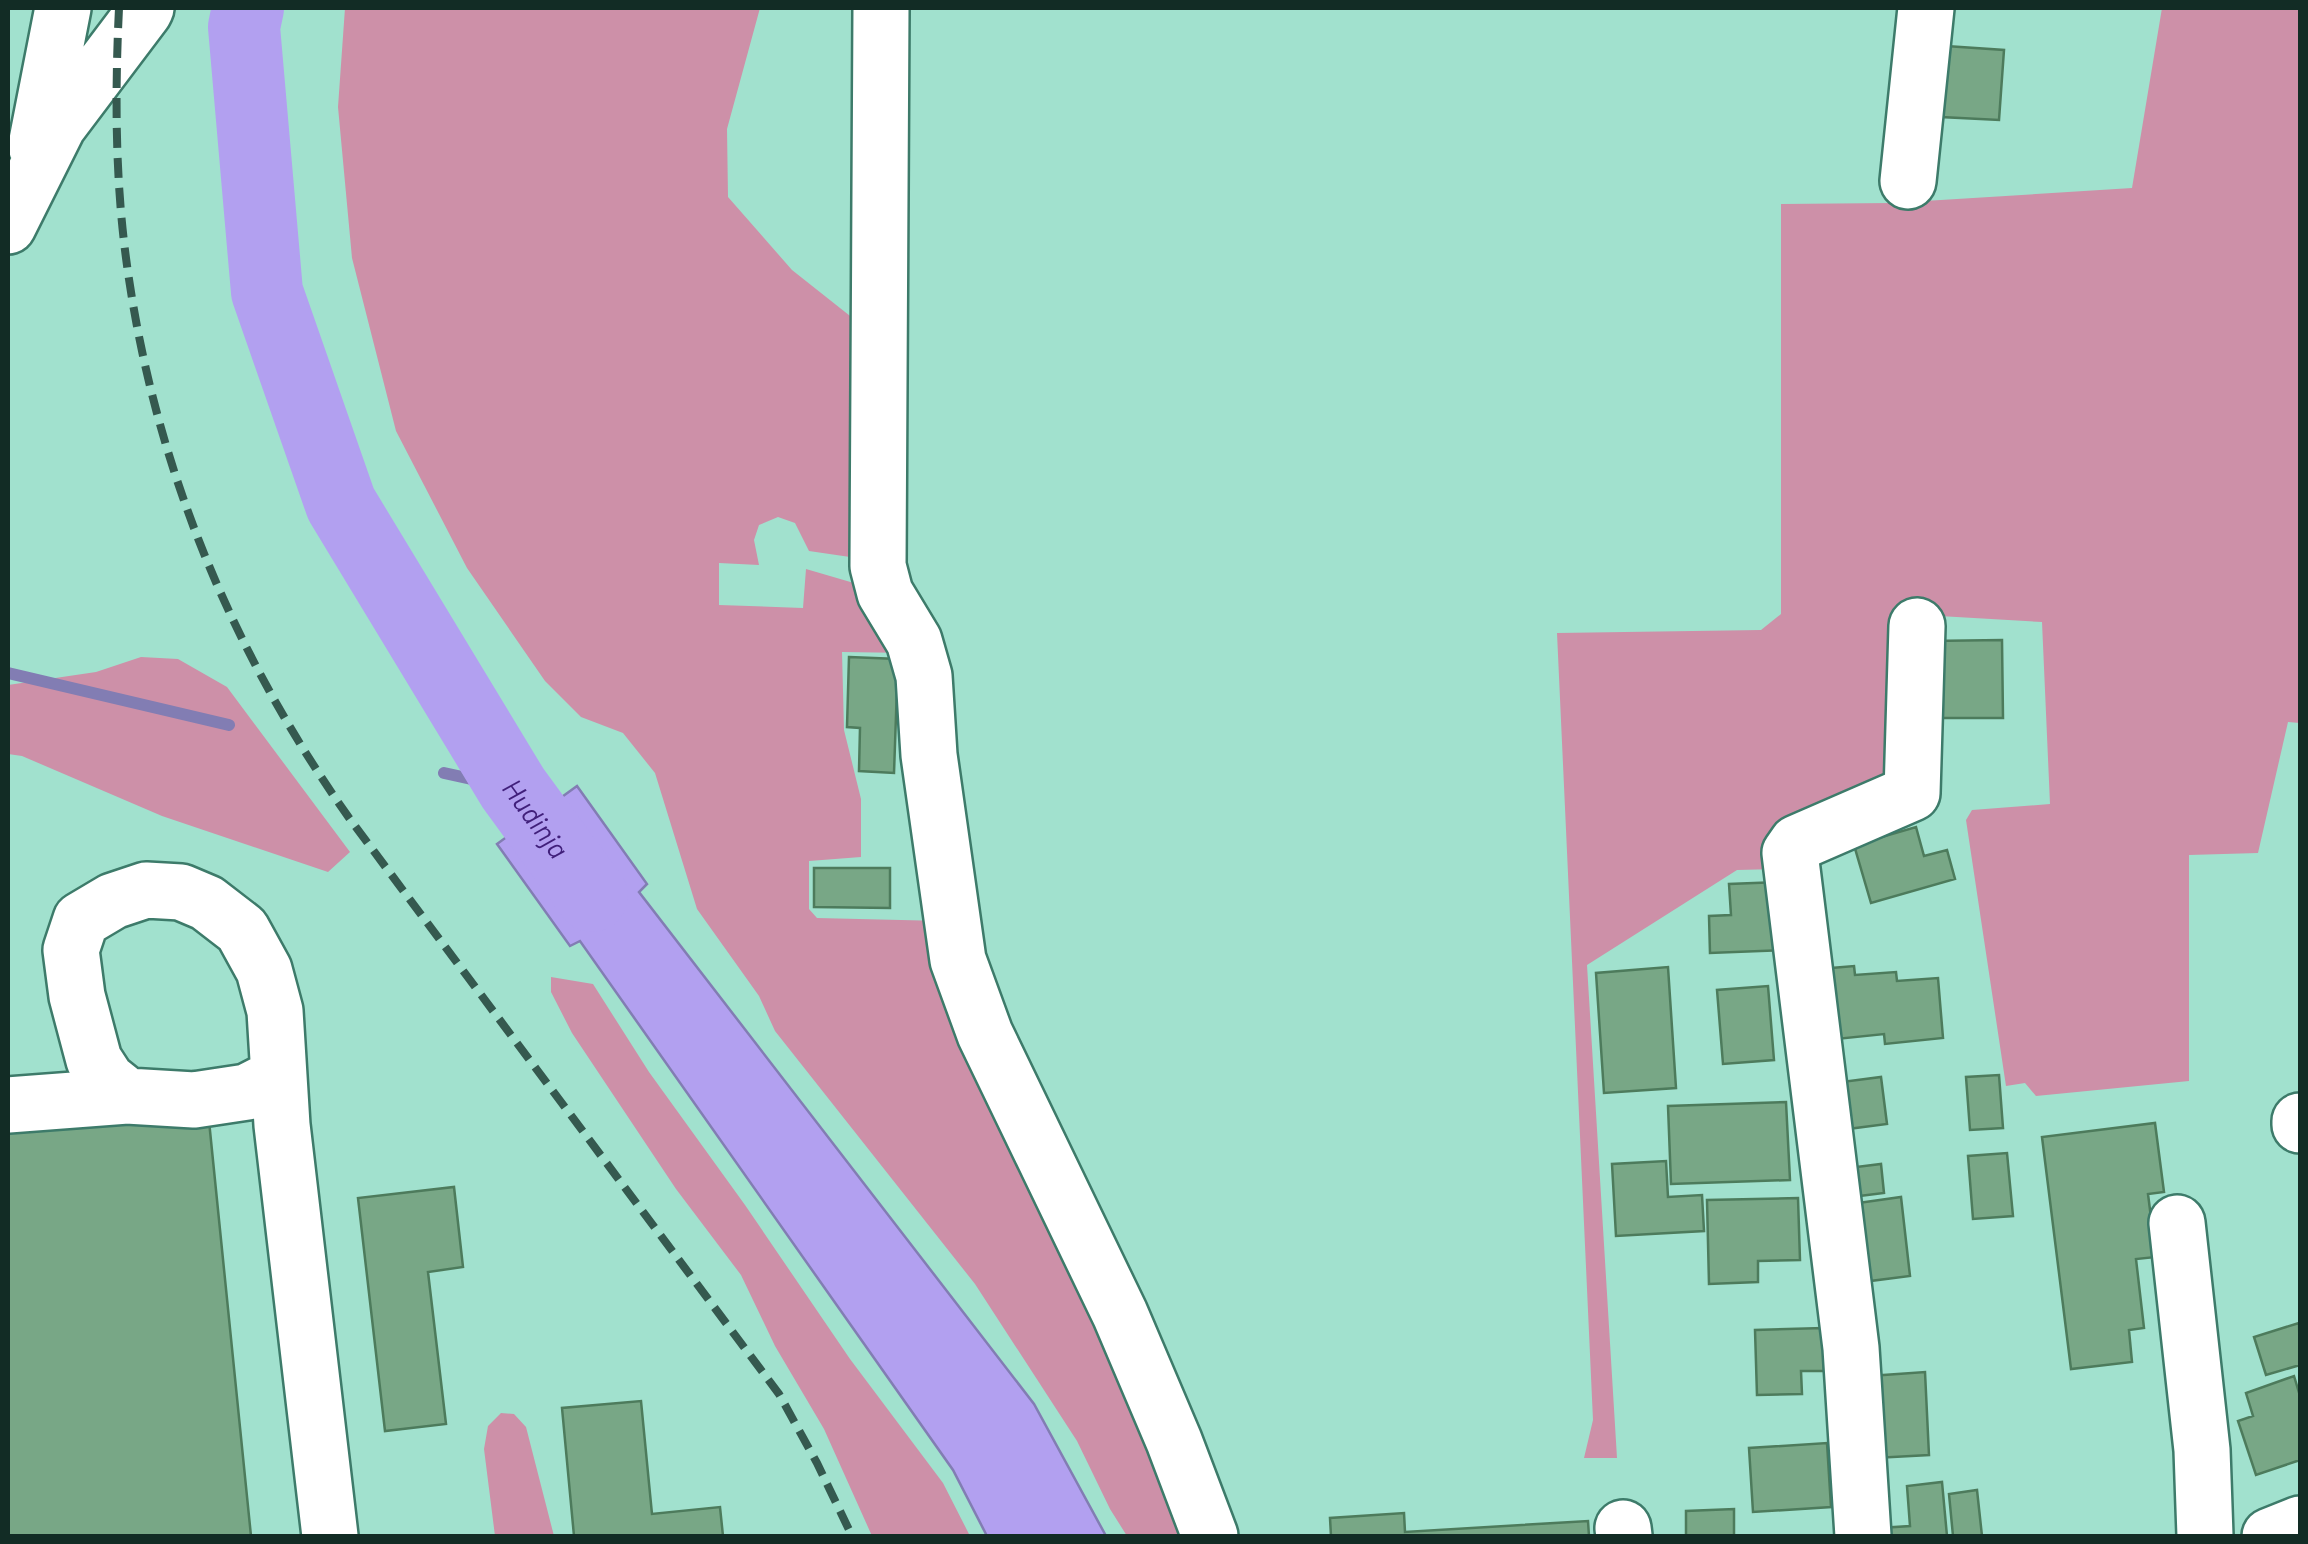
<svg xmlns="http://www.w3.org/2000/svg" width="2308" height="1544" font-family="Barlow,sans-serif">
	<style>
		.green { fill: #cd90a8 }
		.water { fill: #b2a0f0; stroke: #827db3; stroke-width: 2.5 }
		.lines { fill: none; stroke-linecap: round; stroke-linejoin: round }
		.stream { stroke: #827db3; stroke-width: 12 }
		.river { stroke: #b2a0f0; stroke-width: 72 }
		.building { fill: #78a786; stroke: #4d7b5c; stroke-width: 2.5 }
		.minor-casing { stroke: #3d7b6a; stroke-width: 60 }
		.minor { stroke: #fff; stroke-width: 55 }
		.rail { stroke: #35594f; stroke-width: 8; stroke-dasharray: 20 10; stroke-linecap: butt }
		.labels { text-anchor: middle; stroke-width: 8; stroke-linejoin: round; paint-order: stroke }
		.water-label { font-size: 28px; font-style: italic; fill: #401f7a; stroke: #aeeedb }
	</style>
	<rect width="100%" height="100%" fill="#a1e1ce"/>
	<path class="green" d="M 345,8 L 760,8 L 727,129 L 728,197 L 792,270 L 864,327 L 867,551 L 850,557 L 809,551 L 795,523 L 778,517 L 759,525 L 754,540 L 759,565 L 719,563 L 719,605 L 803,608 L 806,569 L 871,588 L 910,653 L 842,652 L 844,730 L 861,799 L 861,857 L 809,861 L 809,909 L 817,918 L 943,921 L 1196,1536 L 1127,1536 L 1110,1509 L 1077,1441 L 975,1284 L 775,1031 L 759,996 L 697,909 L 655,773 L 623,733 L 581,717 L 545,681 L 467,568 L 396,431 L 352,258 L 338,107 Z
		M 2162,8 L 2300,8 L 2300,723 L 2288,722 L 2258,853 L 2189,855 L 2189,1081 L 2036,1096 L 2025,1083 L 2006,1086 L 1966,820 L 1972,810 L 2050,804 L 2042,622 L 1905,614 L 1900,780 L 1777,869 L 1737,870 L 1587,965 L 1617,1458 L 1584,1458 L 1593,1420 L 1557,633 L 1761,630 L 1781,614 L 1781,204 L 1892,203 L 2132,188 Z
		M 141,657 L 178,659 L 227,687 L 350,852 L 328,872 L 162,816 L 22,756 L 8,754 L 8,685 L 96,672 Z
		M 551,977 L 593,984 L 649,1072 L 745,1205 L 850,1359 L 943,1483 L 970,1536 L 872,1536 L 824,1429 L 775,1346 L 741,1275 L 676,1189 L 572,1033 L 551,992 Z
		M 501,1413 L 514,1414 L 526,1427 L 554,1536 L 495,1536 L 484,1449 L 488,1426 Z"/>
	<path class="water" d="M 577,786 L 647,884 L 639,892 L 1034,1404 L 1106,1536 L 987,1536 L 953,1470 L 580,941 L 570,946 L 497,844 Z"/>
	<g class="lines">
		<path class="stream" d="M 8,673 L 229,725
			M 444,773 L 513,788"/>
		<path class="river" id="s1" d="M 248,8 L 244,27 L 267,292 L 341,504 L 513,788 L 592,896"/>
	</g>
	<path class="building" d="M 1946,46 L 2004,50 L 1999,120 L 1941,117 Z
		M 2002,640 L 2003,718 L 1931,718 L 1930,641 Z
		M 849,657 L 898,659 L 894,773 L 859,771 L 860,728 L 847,727 Z
		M 1916,827 L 1924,856 L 1947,850 L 1955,879 L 1871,903 L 1854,845 Z
		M 814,868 L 890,868 L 890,908 L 814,907 Z
		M 1781,882 L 1784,950 L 1710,953 L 1709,916 L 1731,915 L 1729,884 Z
		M 1854,966 L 1855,975 L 1896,972 L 1897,981 L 1938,978 L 1943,1038 L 1885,1044 L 1884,1034 L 1827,1040 L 1820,969 Z
		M 1668,967 L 1676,1088 L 1604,1093 L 1596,973 Z
		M 1768,986 L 1774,1060 L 1723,1064 L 1717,990 Z
		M 1999,1075 L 2003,1128 L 1970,1130 L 1966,1077 Z
		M 1881,1077 L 1887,1124 L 1840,1130 L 1834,1083 Z
		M 1786,1102 L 1790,1180 L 1671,1184 L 1668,1106 Z
		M 208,1111 L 251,1536 L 8,1536 L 8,1130 Z
		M 2155,1123 L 2164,1192 L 2148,1194 L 2156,1257 L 2136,1259 L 2144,1328 L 2129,1330 L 2132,1362 L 2071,1369 L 2042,1137 Z
		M 2007,1153 L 2013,1216 L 1973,1219 L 1968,1156 Z
		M 1666,1161 L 1668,1197 L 1702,1195 L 1704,1231 L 1616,1236 L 1612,1164 Z
		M 1881,1164 L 1884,1193 L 1851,1197 L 1848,1168 Z
		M 454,1187 L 463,1267 L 428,1272 L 446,1424 L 385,1431 L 358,1198 Z
		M 1901,1197 L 1910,1276 L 1870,1281 L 1851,1204 Z
		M 1798,1198 L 1800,1260 L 1758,1261 L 1758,1282 L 1709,1284 L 1707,1200 Z
		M 2299,1323 L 2300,1365 L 2266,1375 L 2254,1337 Z
		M 1823,1328 L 1824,1371 L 1801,1371 L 1802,1394 L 1757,1395 L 1755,1330 Z
		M 1925,1372 L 1929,1455 L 1875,1458 L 1870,1376 Z
		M 2294,1376 L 2300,1396 L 2300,1460 L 2256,1475 L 2238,1421 L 2253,1416 L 2246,1393 Z
		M 641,1401 L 652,1514 L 720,1507 L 723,1536 L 574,1536 L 562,1408 Z
		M 1827,1443 L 1831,1507 L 1753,1512 L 1749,1448 Z
		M 1942,1482 L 1947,1536 L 1881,1536 L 1880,1528 L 1910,1526 L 1907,1486 Z
		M 1977,1490 L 1982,1536 L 1953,1536 L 1949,1494 Z
		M 1734,1509 L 1734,1536 L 1686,1536 L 1686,1511 Z
		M 1404,1513 L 1405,1532 L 1588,1521 L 1589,1536 L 1331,1536 L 1330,1518 Z"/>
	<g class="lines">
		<defs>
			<path id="minor" d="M 881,8 L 878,566 L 885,593 L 914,641 L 924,676 L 929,755 L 958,960 L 985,1034 L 1120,1314 L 1174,1441 L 1210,1536
				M 36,146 L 63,8
				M 1908,181 L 1926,8
				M 8,226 L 58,126 L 144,12 L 146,8
				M 278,1076 L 247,1092 L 194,1100 L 127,1096 L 107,1080 L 94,1060 L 77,996 L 71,950 L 81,920 L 113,901 L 146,890 L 181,892 L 207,903 L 242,930 L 264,970 L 275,1011 L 282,1125 L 330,1536
				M 8,1105 L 127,1096
				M 2300,1121 L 2300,1125
				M 2177,1223 L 2202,1450 L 2205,1536
				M 1623,1528 L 1624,1536
				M 1863,1536 L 1851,1348 L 1790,853 L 1797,843 L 1912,793 L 1917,626
				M 2270,1536 L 2300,1524"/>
		</defs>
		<use href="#minor" class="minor-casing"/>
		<use href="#minor" class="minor"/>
		<path class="rail" d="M 119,8 C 115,91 115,175 126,258 C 153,463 232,654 352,822 L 779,1394 L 817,1463 L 852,1536"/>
	</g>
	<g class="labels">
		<g class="water-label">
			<text dy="10" stroke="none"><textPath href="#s1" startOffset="880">Hudinja</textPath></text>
		</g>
	</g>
	<rect width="2308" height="1544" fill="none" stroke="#122c25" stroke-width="20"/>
</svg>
